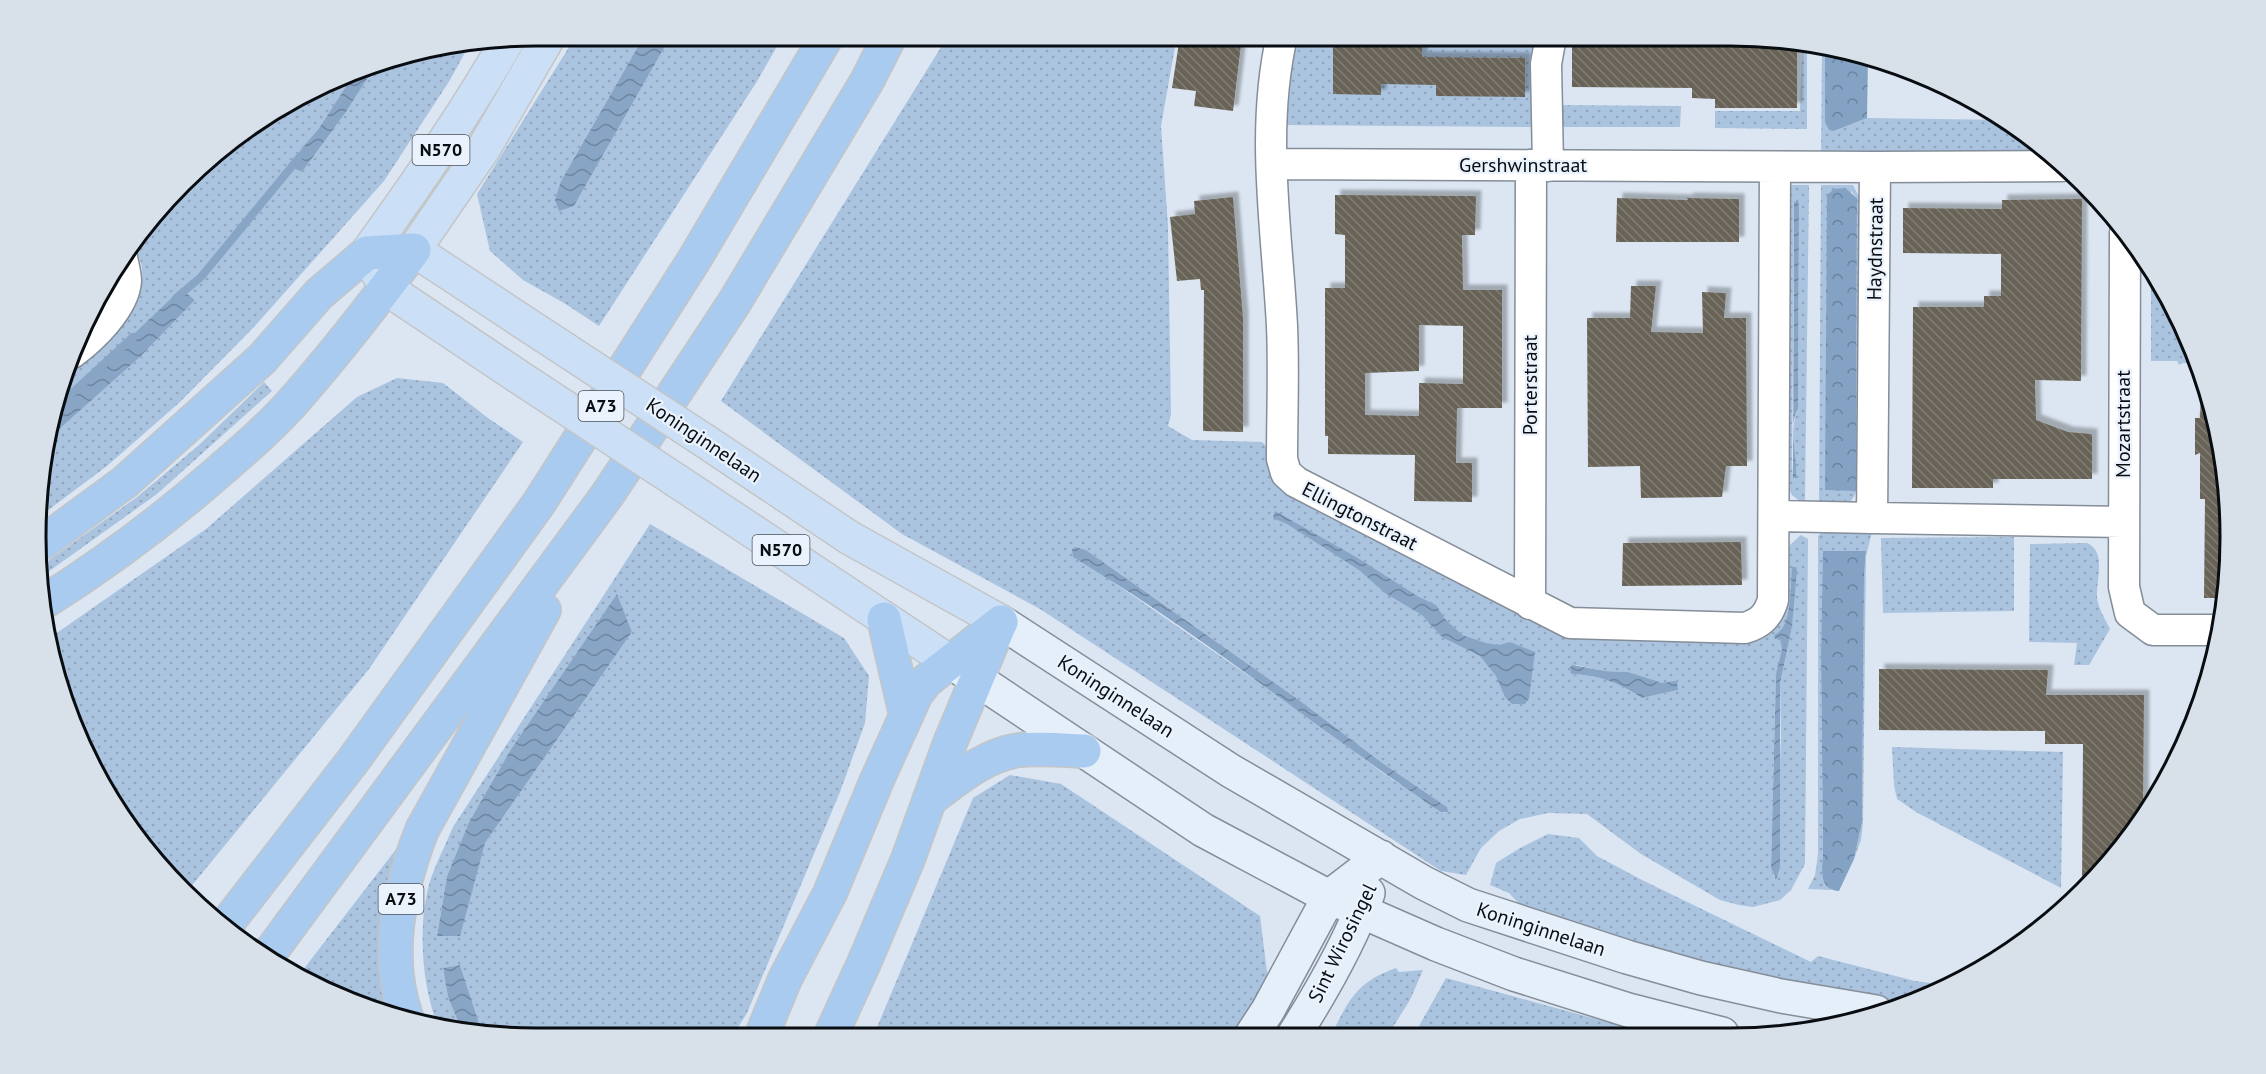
<svg xmlns="http://www.w3.org/2000/svg" width="2266" height="1074" font-family="'PT Sans',sans-serif">
	<style>
		.grass { fill: url(#grass-dots); fill-rule: evenodd }
		.forest { fill: url(#forest-crowns) }
		.water { fill: url(#water-waves) }
		.lines { fill: none; stroke-linecap: round; stroke-linejoin: round }
		.stream { stroke: #88a5c6; stroke-width: 8 }
		.building { fill: url(#building-back-hatch); fill-rule: evenodd; filter: url(#shadow) }
		.street-casing { stroke: #848d98; stroke-width: 33 }
		.secondary-casing { stroke: #848d98; stroke-width: 36 }
		.primary-casing { stroke: #c4c5c6; stroke-width: 36 }
		.highway-casing { stroke: #c4c5c6; stroke-width: 36 }
		.street { stroke: #fff; stroke-width: 30 }
		.secondary { stroke: #e5effa; stroke-width: 33 }
		.primary { stroke: #cbe0f6; stroke-width: 33 }
		.highway { stroke: #a9cbf0; stroke-width: 33 }
		.primary-bridge-casing { stroke: #c4c5c6; stroke-width: 36; stroke-linecap: butt }
		.primary-bridge { stroke: #cbe0f6; stroke-width: 33 }
		.labels { text-anchor: middle; stroke-width: 4.5; stroke-linejoin: round; paint-order: stroke }
		.shield { fill: #eaf3fd; stroke: #4c5258; stroke-width: 1.5 }
		.shield-label { font-size: 18px; font-weight: bold; fill: #090d11 }
		.street-label { font-size: 20px; fill: #090d11; stroke: #eaf3fd }
		.rim { fill: none; stroke: #090d11; stroke-width: 3 }
	</style>
	<defs>
		<pattern id="grass-dots" width="8" height="8" patternUnits="userSpaceOnUse" patternTransform="scale(1.5)"><rect width="8" height="8" fill="#aac3df"/><path d="M2 2h.1M6 6h.1" fill="none" stroke="#91a6be" stroke-width="1.8" stroke-linecap="round"/></pattern>
		<pattern id="forest-crowns" width="20" height="18" patternUnits="userSpaceOnUse" patternTransform="scale(1.5)"><rect width="20" height="18" fill="#84a2c3"/><path d="M2 6a3 3 0 1 1 6 0M12 15a3 3 0 1 1 6 0" fill="none" stroke="#6a829d"/></pattern>
		<pattern id="water-waves" width="16" height="10" patternUnits="userSpaceOnUse" patternTransform="scale(1.5)"><rect width="16" height="10" fill="#88a5c6"/><path d="M0 5q4-4 8 0t8 0" fill="none" stroke="#6d859f"/></pattern>
		<pattern id="building-back-hatch" width="6" height="6" patternUnits="userSpaceOnUse" patternTransform="scale(1.5)"><rect width="6" height="6" fill="#686457"/><path d="M-1 5l2 2M0 0l6 6M5-1l2 2" fill="none" stroke="#7f7d74"/></pattern>
		<filter id="shadow"><feDropShadow dx="5.5" dy="-5.5" stdDeviation="1.5" flood-color="#0004"/></filter>
	</defs>
	<rect width="100%" height="100%" fill="#dbe6f2"/>
	<path class="grass" d="M 576,36 L 644,36 L 561,181 L 574,206 L 671,36 L 783,36 L 756,83 L 599,326 L 564,303 L 523,280 L 490,251 L 477,194 Z
		M 948,36 L 1177,36 L 1161,126 L 1168,226 L 1171,415 L 1168,426 L 1192,440 L 1262,442 L 1272,453 L 1561,632 L 1743,643 L 1789,546 L 1801,535 L 1808,539 L 1805,864 L 1791,890 L 1780,900 L 1753,907 L 1739,905 L 1720,900 L 1641,854 L 1587,814 L 1548,813 L 1520,819 L 1499,831 L 1481,848 L 1466,875 L 1441,871 L 1040,609 L 902,534 L 721,401 ZM 1076,547 L 1086,550 L 1299,700 L 1381,762 L 1447,807 L 1445,813 L 1390,778 L 1278,696 L 1106,577 L 1076,559 ZM 1787,619 L 1792,627 L 1780,684 L 1781,738 L 1775,879 L 1771,868 L 1776,675 L 1783,649 L 1779,633 ZM 1576,665 L 1604,671 L 1628,672 L 1678,690 L 1642,698 C 1619,683 1599,675 1571,674 Z
		M 1292,36 L 1540,36 L 1537,127 L 1282,125 Z
		M 1802,43 L 1807,44 L 1807,129 L 1715,128 L 1715,111 L 1800,111 Z
		M 1822,45 L 1825,45 L 1834,131 L 1867,118 L 2007,120 L 2050,155 L 1821,157 Z
		M 468,47 L 450,80 L 384,181 L 254,327 L 180,402 L 107,466 L 43,514 L 46,441 L 140,357 L 195,300 L 181,290 L 55,409 C 58,399 60,382 66,373 C 72,365 83,358 91,352 C 120,326 161,287 133,246 L 232,140 L 354,74 L 319,128 L 289,164 L 302,172 L 346,112 L 378,62 L 457,49 L 460,52 L 462,48 Z
		M 1557,105 L 1681,106 L 1680,127 L 1557,127 Z
		M 1790,185 L 1809,185 L 1805,502 L 1801,502 L 1792,495 L 1785,482 L 1786,190 ZM 1794,203 L 1798,203 L 1799,205 L 1798,409 C 1790,423 1795,457 1792,475 Z
		M 1821,185 L 1853,185 L 1859,197 L 1858,483 C 1854,509 1841,507 1819,504 ZM 1851,191 L 1857,198 L 1856,491 Z
		M 2151,269 L 2192,346 L 2197,363 L 2183,363 L 2179,365 L 2177,361 L 2151,361 Z
		M 397,378 L 443,383 L 488,418 L 523,442 L 369,669 L 185,894 L 88,759 L 51,637 L 206,529 L 357,397 Z
		M 264,382 L 272,391 L 157,494 L 41,577 L 41,566 L 137,497 L 199,445 Z
		M 650,524 L 844,638 L 869,676 L 865,723 L 840,792 L 747,1013 L 732,1037 L 537,1038 L 486,1033 L 480,1026 L 460,965 L 443,968 L 448,997 L 462,1031 L 439,1028 C 421,987 417,921 431,878 C 437,861 446,844 453,827 ZM 617,595 L 632,632 L 485,843 L 437,936 L 447,876 L 469,822 L 511,749 Z
		M 1872,532 L 1866,556 L 1863,822 L 1861,840 L 1854,859 L 1862,823 L 1864,576 L 1866,551 L 1824,551 L 1821,653 L 1823,854 C 1822,869 1819,879 1832,890 L 1808,889 L 1815,875 L 1818,854 L 1818,536 L 1821,533 Z
		M 2014,537 L 2014,611 L 1883,613 L 1881,538 Z
		M 2087,543 C 2107,552 2096,579 2097,597 C 2098,608 2105,619 2110,629 L 2089,665 L 2074,665 L 2077,643 L 2029,642 L 2030,544 Z
		M 1892,747 L 2063,752 L 2061,888 L 1916,812 L 1897,799 L 1894,785 Z
		M 1010,775 L 1061,784 L 1260,916 L 1268,980 L 1233,1036 L 873,1037 L 973,798 Z
		M 414,826 L 391,1014 L 345,1000 L 299,975 Z
		M 1548,834 L 1579,838 L 1597,856 L 1642,880 L 1811,962 L 1818,956 L 1915,981 L 1946,985 L 1920,1000 L 1908,1003 L 1766,977 L 1641,945 L 1524,909 L 1509,893 L 1490,885 L 1496,863 L 1520,848 Z
		M 1396,968 L 1399,972 L 1423,970 L 1410,1000 L 1388,1035 L 1331,1035 C 1350,999 1355,983 1396,968 Z
		M 1446,978 L 1651,1034 L 1414,1035 Z"/>
	<path class="forest" d="M 1825,45 L 1868,58 L 1867,118 L 1834,131 L 1829,130 L 1825,122 Z
		M 1845,188 L 1857,198 L 1856,491 L 1825,490 L 1827,195 L 1834,189 Z
		M 1823,551 L 1866,551 L 1864,576 L 1862,823 L 1854,859 L 1839,891 C 1818,889 1822,869 1823,854 L 1821,653 Z"/>
	<path class="water" d="M 644,36 L 671,36 L 574,206 L 559,211 L 555,200 L 561,181 Z
		M 378,62 L 346,112 L 302,172 L 288,165 L 319,128 L 354,74 Z
		M 1794,202 L 1798,202 L 1799,205 L 1798,409 C 1787,426 1798,458 1796,478 L 1793,478 Z
		M 181,289 L 195,300 L 140,357 L 46,441 L 55,409 Z
		M 1275,511 L 1356,557 L 1419,597 L 1436,605 L 1445,619 L 1462,635 L 1486,643 L 1499,645 L 1510,642 L 1535,652 L 1529,698 L 1525,704 L 1512,704 L 1505,697 L 1496,676 L 1480,656 L 1442,637 L 1422,615 L 1385,593 L 1359,570 L 1287,524 L 1273,518 Z
		M 1076,547 L 1086,550 L 1299,700 L 1381,762 L 1447,807 L 1448,812 L 1441,812 C 1318,730 1203,635 1076,559 L 1073,557 L 1072,549 Z
		M 1792,567 L 1796,567 L 1797,570 L 1792,627 L 1780,684 L 1780,867 L 1776,880 L 1771,868 L 1776,674 L 1782,649 L 1780,638 L 1775,639 L 1774,635 C 1793,627 1790,587 1792,567 Z
		M 617,594 L 632,632 L 485,843 L 460,936 L 437,936 L 447,876 L 469,822 L 511,749 Z
		M 1573,665 L 1604,671 L 1628,672 L 1662,683 L 1675,681 L 1677,683 L 1678,690 L 1642,698 C 1619,683 1599,675 1571,674 L 1570,667 Z
		M 460,965 L 480,1026 L 486,1033 L 462,1031 L 448,997 L 443,968 Z"/>
	<g class="lines">
		<path class="stream" d="M 176,298 L 201,277 L 298,159
			M 54,410 L 133,337"/>
	</g>
	<path class="building" d="M 1180,36 L 1242,36 L 1233,111 L 1194,106 L 1196,91 L 1172,88 Z
		M 1333,36 L 1422,36 L 1422,57 L 1525,58 L 1525,97 L 1436,96 L 1436,85 L 1381,84 L 1381,95 L 1333,94 Z
		M 1716,36 L 1797,43 L 1797,108 L 1715,108 L 1715,99 L 1692,98 L 1692,88 L 1572,87 L 1572,39 L 1716,40 Z
		M 1335,195 L 1476,196 L 1475,235 L 1462,235 L 1463,290 L 1502,290 L 1502,408 L 1457,408 L 1456,463 L 1472,463 L 1472,502 L 1414,501 L 1415,455 L 1328,454 L 1328,436 L 1325,436 L 1325,288 L 1345,288 L 1345,235 L 1335,234 ZM 1419,325 L 1463,326 L 1463,384 L 1419,383 L 1419,416 L 1365,415 L 1365,373 L 1419,371 Z
		M 1233,197 L 1243,318 L 1243,432 L 1203,431 L 1204,290 L 1201,290 L 1200,279 L 1177,281 L 1170,217 L 1195,214 L 1194,201 Z
		M 1617,198 L 1688,200 L 1687,198 L 1739,199 L 1739,242 L 1616,242 Z
		M 2082,199 L 2081,381 L 2035,380 L 2036,420 L 2068,432 L 2092,434 L 2092,479 L 1993,479 L 1993,488 L 1912,488 L 1913,307 L 1984,307 L 1984,296 L 2001,296 L 2001,254 L 1903,253 L 1903,208 L 2002,209 L 2002,200 Z
		M 1631,286 L 1656,286 L 1651,332 L 1703,333 L 1702,292 L 1726,293 L 1724,318 L 1746,318 L 1747,466 L 1726,466 L 1722,497 L 1641,498 L 1640,466 L 1588,467 L 1587,318 L 1630,318 Z
		M 2201,392 L 2206,392 L 2220,440 L 2230,537 L 2224,598 L 2204,598 L 2205,499 L 2200,499 L 2200,453 L 2195,455 L 2195,418 L 2200,418 Z
		M 1741,542 L 1742,585 L 1622,586 L 1623,543 Z
		M 1879,669 L 2048,670 L 2046,695 L 2144,695 L 2143,813 L 2126,842 L 2082,887 L 2083,744 L 2045,744 L 2045,731 L 1879,730 Z"/>
	<g class="lines">
		<defs>
			<path id="street" d="M 1282,36 C 1260,131 1277,230 1282,326 C 1284,370 1282,415 1282,459 L 1286,473 L 1296,482 L 1570,623 L 1745,628 C 1761,623 1768,616 1773,600 L 1775,167
				M 1272,164 L 1875,167
				M 1548,166 L 1546,64 L 1551,36
				M 2062,166 L 1875,167 L 1872,518 L 2123,522
				M 2125,233 L 2124,587 L 2130,613 L 2153,630 L 2221,630
				M 72,353 C 92,338 124,308 126,281 C 126,273 123,264 122,257
				M 1774,516 L 1872,518
				M 1530,604 L 1531,165"/>
			<path id="secondary" d="M 1001,622 L 1231,771 L 1424,883 L 1468,905 L 1627,957 L 1701,978 L 1781,996 L 1876,1012
				M 954,664 L 1203,830 L 1329,897 L 1436,944 L 1514,974 L 1628,1010 L 1722,1034
				M 1294,1035 C 1322,991 1350,942 1368,893
				M 1251,1036 L 1268,1010 L 1329,897 L 1381,857"/>
			<path id="primary" d="M 507,41 C 465,115 417,184 367,253 L 386,288 L 516,375
				M 543,335 L 414,250 L 484,148 L 549,36
				M 705,441 L 850,538 L 1001,622
				M 677,481 L 950,662"/>
			<path id="highway" d="M 42,543 L 125,482 L 262,359 L 319,294 L 367,253 L 414,250
				M 41,604 C 103,565 161,522 216,474 C 244,450 274,424 298,396 C 339,349 377,300 414,250
				M 884,619 L 906,715
				M 929,800 C 956,780 984,755 1019,750 C 1040,748 1063,750 1084,751
				M 225,926 L 352,762 L 539,503 L 694,260 L 827,36
				M 266,958 L 608,494 L 734,303 L 867,81 L 890,36
				M 407,1019 C 384,957 399,889 422,830 L 544,610
				M 761,1037 L 785,979 L 830,893 L 877,780 L 916,694 L 926,681 L 1001,622
				M 830,1037 L 864,963 L 908,859 L 950,743 L 999,626"/>
		</defs>
		<use href="#street" class="street-casing"/>
		<use href="#secondary" class="secondary-casing"/>
		<use href="#primary" class="primary-casing"/>
		<use href="#highway" class="highway-casing"/>
		<use href="#street" class="street"/>
		<use href="#secondary" class="secondary"/>
		<use href="#primary" class="primary"/>
		<use href="#highway" class="highway"/>
		<defs>
			<path id="primary-bridge" d="M 543,335 L 705,441
				M 516,375 L 677,481"/>
		</defs>
		<use href="#primary-bridge" class="primary-bridge-casing"/>
		<use href="#primary-bridge" class="primary-bridge"/>
	</g>
	<g class="labels">
		<g class="shield">
			<rect x="412.5" y="135" width="57" height="30" rx="4.5"/>
			<rect x="578.5" y="391" width="45" height="30" rx="4.5"/>
			<rect x="752.5" y="535" width="57" height="30" rx="4.5"/>
			<rect x="378.5" y="884" width="45" height="30" rx="4.5"/>
		</g>
		<g class="shield-label">
			<text x="441" y="156">N570</text>
			<text x="601" y="412">A73</text>
			<text x="781" y="556">N570</text>
			<text x="401" y="905">A73</text>
		</g>
		<g class="street-label">
			<text x="1523" y="172">Gershwinstraat</text>
			<text transform="translate(1875 249) rotate(-89)" y="7">Haydnstraat</text>
			<text transform="translate(1530 385) rotate(-90)" y="7">Porterstraat</text>
			<text transform="translate(2123 424) rotate(-90)" y="7">Mozartstraat</text>
			<text transform="translate(704 440) rotate(34)" y="7">Koninginnelaan</text>
			<text transform="translate(1360 516) rotate(27)" y="7">Ellingtonstraat</text>
			<text transform="translate(1116 696) rotate(33)" y="7">Koninginnelaan</text>
			<text transform="translate(1541 929) rotate(18)" y="7">Koninginnelaan</text>
			<text transform="translate(1342 943) rotate(-64)" y="7">Sint Wirosingel</text>
		</g>
	</g>
	<path d="M0 0H2266V1074H0ZM536 46H1730A490 490 0 0 1 2220 536V538A490 490 0 0 1 1730 1028H536A490 490 0 0 1 46 538V536A490 490 0 0 1 536 46Z" fill="#d8e1ea" fill-rule="evenodd"/>
	<path class="rim" d="M536 46H1730A490 490 0 0 1 2220 536V538A490 490 0 0 1 1730 1028H536A490 490 0 0 1 46 538V536A490 490 0 0 1 536 46Z"/>
</svg>
